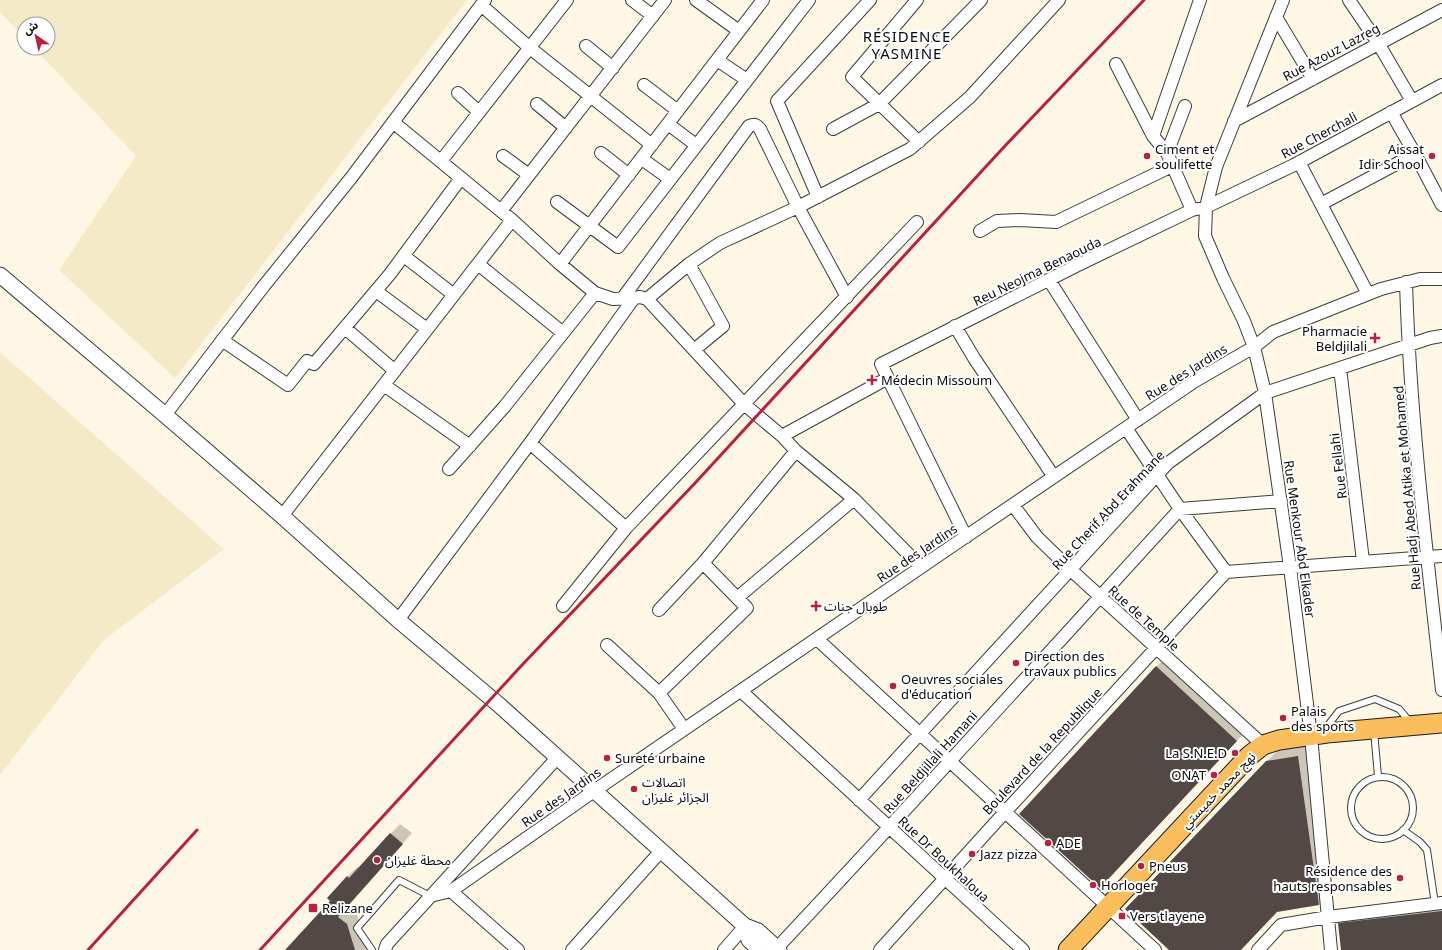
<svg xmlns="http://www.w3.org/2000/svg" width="1442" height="950" font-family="Georgia,'Noto Sans Arabic',serif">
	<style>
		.farmland { fill: #f4eac8 }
		.shadow { fill: #0003 }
		.building { fill: #524946 }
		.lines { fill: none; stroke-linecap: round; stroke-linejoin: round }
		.service-casing { stroke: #3d3d3d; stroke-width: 8 }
		.minor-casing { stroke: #3d3d3d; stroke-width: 14 }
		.tertiary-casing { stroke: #3d3d3d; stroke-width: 17 }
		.primary-casing { stroke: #1b1b1b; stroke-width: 21 }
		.service { stroke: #fff; stroke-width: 6 }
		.minor { stroke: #fff; stroke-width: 12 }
		.tertiary { stroke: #fff; stroke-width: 15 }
		.primary { stroke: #fabe5c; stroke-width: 19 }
		.rail { stroke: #b9223e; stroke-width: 3 }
		.poi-dot { fill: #b9223e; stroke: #fff; stroke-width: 1.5 }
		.labels { text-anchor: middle; stroke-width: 4; stroke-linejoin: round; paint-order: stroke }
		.street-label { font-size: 13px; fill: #0a0a0a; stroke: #fff }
		.poi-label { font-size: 13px; fill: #0a0a0a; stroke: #fff; text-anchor: start }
		.quarter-label { font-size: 15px; letter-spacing: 1px; fill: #0a0a0a; stroke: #fff }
	</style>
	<rect width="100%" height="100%" fill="#fff7e6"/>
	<path class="farmland" d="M 0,0 L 467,0 L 175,378 L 59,270 L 136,156 L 34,48 L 48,48 L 48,24 L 24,24 L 24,37 L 0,12 Z
		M 0,352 L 224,549 L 104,640 L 0,775 Z"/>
	<path class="shadow" d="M 1167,656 L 1247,730 L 1111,876 L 1156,667 Z
		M 1309,745 L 1330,893 L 1319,904 L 1277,911 L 1240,950 L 1170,950 L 1266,762 L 1278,750 Z
		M 400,824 L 412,833 L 348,906 L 357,914 L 367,948 L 365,950 L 287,950 L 331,901 L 347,877 L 357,867 L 359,868 Z
		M 1442,902 L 1442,950 L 1342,950 L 1339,924 L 1350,913 Z"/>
	<path class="building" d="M 1156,666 L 1237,741 L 1100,888 L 1019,814 Z
		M 1298,756 L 1319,905 L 1277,912 L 1241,950 L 1169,950 L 1125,909 L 1266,761 Z
		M 390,833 L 403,844 L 338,917 L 347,924 L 355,950 L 285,950 L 330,901 L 327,898 L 347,876 L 349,878 Z
		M 1442,911 L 1442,950 L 1341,950 L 1338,923 Z"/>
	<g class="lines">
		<defs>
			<path id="service" d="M 1325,729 L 1339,711 L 1375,699 L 1399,709 L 1411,723
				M 1374,731 L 1378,776
				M1351 808a31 31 0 1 1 62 0a31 31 0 1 1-62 0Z
				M 1403,830 L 1420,842 L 1427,850 L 1435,904
				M 372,950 L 357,928 L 399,880 L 430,896"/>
			<path id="minor" d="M 632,0 L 653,16
				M 696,0 L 739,31
				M 917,0 L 852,77 L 919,142
				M 1283,0 L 1216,167 L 1206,207 L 1205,236 L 1223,278 L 1244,321 L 1254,347 L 1265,393 L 1290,567 L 1311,736 L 1331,950
				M 1349,0 L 1378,43 L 1412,101
				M 481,5 L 530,48 L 652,145
				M 1276,17 L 1313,79
				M 586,46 L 613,68
				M 717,60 L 747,80
				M 1116,64 L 1153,136 L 1167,153 L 1192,210
				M 644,85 L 678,111
				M 458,93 L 479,112
				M 537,104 L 566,128
				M 1391,112 L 1415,154 L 1442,205
				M 1234,121 L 1442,10
				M 393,122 L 512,220 L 560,264 L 595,293 L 613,299 L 634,298 L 640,297 L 647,299 L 745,405 L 782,436 L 796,451 L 854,499 L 921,567
				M 668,124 L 696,145
				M 833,129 L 879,104 L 981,0
				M 1153,136 L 1200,0
				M 601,153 L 629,175
				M 1167,153 L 1185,106
				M 503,156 L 529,175
				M 642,159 L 670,179
				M 441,161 L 567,0
				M 1299,162 L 1368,294
				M 818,197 L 777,101 L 870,0
				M 557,202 L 618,247 L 809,0
				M 1321,204 L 1415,154
				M 501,211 L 665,0
				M 980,231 L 997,221 L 1020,220 L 1056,222 L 1172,166
				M 404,256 L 454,295
				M 478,264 L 563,333
				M 560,264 L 763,0
				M 689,264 L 723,326 L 694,350
				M 1049,280 L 1138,420
				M 1406,282 C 1410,419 1427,555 1442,690
				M 376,291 L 427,329
				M 622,299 L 749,126 C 754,124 756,124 760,129 L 798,207 L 847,297
				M 647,299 L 689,264 L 720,243 L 798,207 L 910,149 L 970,97 L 1059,0
				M 955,326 L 974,358 L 1054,477
				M 345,328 L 395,371
				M 222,340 L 288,385 L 307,361 L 314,364 L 390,274 L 461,178
				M 1340,368 L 1363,561
				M 384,385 L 470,446
				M 165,415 L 263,287 L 351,178 L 485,0
				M 1126,428 L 1180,509 L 1226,572
				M 782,436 L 888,378
				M 530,443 L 626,528
				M 449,469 L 505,406 L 595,293
				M 1013,505 L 1037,537 L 1071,570 L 1263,745
				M 282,516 L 512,220
				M 966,537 L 881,364 L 1080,264 L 1192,210 L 1206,207 L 1294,165 L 1442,85
				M 1226,572 L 1442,556
				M 737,598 L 854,499
				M 563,606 L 626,528 L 917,222
				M 659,610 L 703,563
				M 398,620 L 530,443 L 634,298
				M 817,639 L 1155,950
				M 607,645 L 659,693 L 684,729
				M 741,691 L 1023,950
				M 659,693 L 747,608 L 703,563 L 796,451
				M 859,800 L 1168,463 L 1265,393 L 1430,338 L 1442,336
				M 451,891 L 518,950
				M 430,896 L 451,891 L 594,791 L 952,546 L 1195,381 L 1254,347 L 1273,332 L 1381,289 L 1420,279 L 1442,279
				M 777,948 C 913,803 1046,656 1180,509 L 1281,501
				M 385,950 L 387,944 L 557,758
				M 572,950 L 661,851
				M 724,950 L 745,926
				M 880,950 L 1005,812 L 1226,572
				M 1258,950 L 1281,925 L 1328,917 L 1442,903"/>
			<path id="tertiary" d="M 0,275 L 165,415 L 282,516 L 398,620 L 498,704 L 745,926 L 758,931 L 779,950
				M 745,926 L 749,940 L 760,950"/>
			<path id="primary" d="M 1068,950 L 1249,756 L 1263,745 L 1279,740 L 1327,733 L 1442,723"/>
		</defs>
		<use href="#service" class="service-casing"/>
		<use href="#minor" class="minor-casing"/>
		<use href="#tertiary" class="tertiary-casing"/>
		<use href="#primary" class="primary-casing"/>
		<use href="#service" class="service"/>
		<use href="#minor" class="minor"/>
		<use href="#tertiary" class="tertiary"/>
		<use href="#primary" class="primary"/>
		<path class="rail" d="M 88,950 L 197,830
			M 260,950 L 523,664 L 697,481 L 1003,148 L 1144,0"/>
	</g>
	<g class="poi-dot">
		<circle cx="1147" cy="156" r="4"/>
		<circle cx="1432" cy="156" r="4"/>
		<path d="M1373 332h4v4h4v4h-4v4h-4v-4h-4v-4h4z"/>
		<path d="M870 374h4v4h4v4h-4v4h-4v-4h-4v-4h4z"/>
		<path d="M814 600h4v4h4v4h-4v4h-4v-4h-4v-4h4z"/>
		<circle cx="1016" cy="663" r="4"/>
		<circle cx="893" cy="686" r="4"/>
		<circle cx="1283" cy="718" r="4"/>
		<circle cx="1235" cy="753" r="4"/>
		<circle cx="607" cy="758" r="4"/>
		<circle cx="1214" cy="775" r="4"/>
		<circle cx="634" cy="789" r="4"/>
		<circle cx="1048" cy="843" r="4"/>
		<circle cx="972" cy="854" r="4"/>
		<circle cx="377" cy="860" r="4"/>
		<circle cx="1141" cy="866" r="4"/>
		<circle cx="1400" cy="878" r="4"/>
		<circle cx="1093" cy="885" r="4"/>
		<rect x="308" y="903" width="10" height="10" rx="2"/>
		<rect x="1118" y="912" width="8" height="8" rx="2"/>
	</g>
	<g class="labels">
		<g class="street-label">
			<text transform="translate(1331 52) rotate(-28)" y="5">Rue Azouz Lazreg</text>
			<text transform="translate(1319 135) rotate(-28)" y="5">Rue Cherchali</text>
			<text transform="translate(1037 271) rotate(-26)" y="5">Reu Neojma Benaouda</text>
			<text transform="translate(1186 372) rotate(-32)" y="5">Rue des Jardins</text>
			<text transform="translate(1338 466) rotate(-97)" y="5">Rue Fellahi</text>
			<text transform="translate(1407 488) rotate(-95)" y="5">Rue Hadj Abed Atika et Mohamed</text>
			<text transform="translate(1108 510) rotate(-47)" y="5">Rue Cherif Abd Erahmane</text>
			<text transform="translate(1300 539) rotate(82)" y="5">Rue Menkour Abd Elkader</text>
			<text transform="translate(917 553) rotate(-34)" y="5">Rue des Jardins</text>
			<text transform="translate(1144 618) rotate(42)" y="5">Rue de Temple</text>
			<text transform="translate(1042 751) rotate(-47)" y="5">Boulevard de la Republique</text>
			<text transform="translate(930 762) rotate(-48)" y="5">Rue Beldjillali Hamani</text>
			<text transform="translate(1218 790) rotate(-46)" y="5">نهج محمد خميستي</text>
			<text transform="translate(561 797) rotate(-35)" y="5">Rue des Jardins</text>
			<text transform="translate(944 859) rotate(43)" y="5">Rue Dr Boukhaloua</text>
		</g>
		<g class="poi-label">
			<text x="1155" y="154">Ciment et<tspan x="1155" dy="15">soulifette</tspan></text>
			<text x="1424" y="154" text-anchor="end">Aissat<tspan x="1424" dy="15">Idir School</tspan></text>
			<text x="1367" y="336" text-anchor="end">Pharmacie<tspan x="1367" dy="15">Beldjilali</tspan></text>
			<text x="881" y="385">Médecin Missoum</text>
			<text x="824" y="611">طوبال جنات</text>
			<text x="1024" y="661">Direction des<tspan x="1024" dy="15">travaux publics</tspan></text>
			<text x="901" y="684">Oeuvres sociales<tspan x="901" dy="15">d'éducation</tspan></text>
			<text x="1291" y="716">Palais<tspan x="1291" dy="15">des sports</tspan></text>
			<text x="1227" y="758" text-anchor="end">La S.N.E.D</text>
			<text x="615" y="763">Sureté urbaine</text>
			<text x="1206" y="780" text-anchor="end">ONAT</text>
			<text x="642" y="787">اتصالات<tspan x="642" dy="15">الجزائر غليزان</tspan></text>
			<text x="1056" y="848">ADE</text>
			<text x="980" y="859">Jazz pizza</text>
			<text x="385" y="865">محطة غليزان</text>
			<text x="1149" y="871">Pneus</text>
			<text x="1392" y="876" text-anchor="end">Résidence des<tspan x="1392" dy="15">hauts responsables</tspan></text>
			<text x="1101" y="890">Horloger</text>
			<text x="322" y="913">Relizane</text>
			<text x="1130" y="921">Vers tlayene</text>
		</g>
		<g class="quarter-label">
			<text x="907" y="42">RÉSIDENCE<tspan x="907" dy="17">YASMINE</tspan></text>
		</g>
	</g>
	<g transform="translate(36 36) rotate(326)"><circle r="19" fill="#ffffff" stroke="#9d9d9d"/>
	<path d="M0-3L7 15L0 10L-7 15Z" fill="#b9223e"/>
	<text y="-6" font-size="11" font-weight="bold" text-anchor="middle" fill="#0a0a0a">ش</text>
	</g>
</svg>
